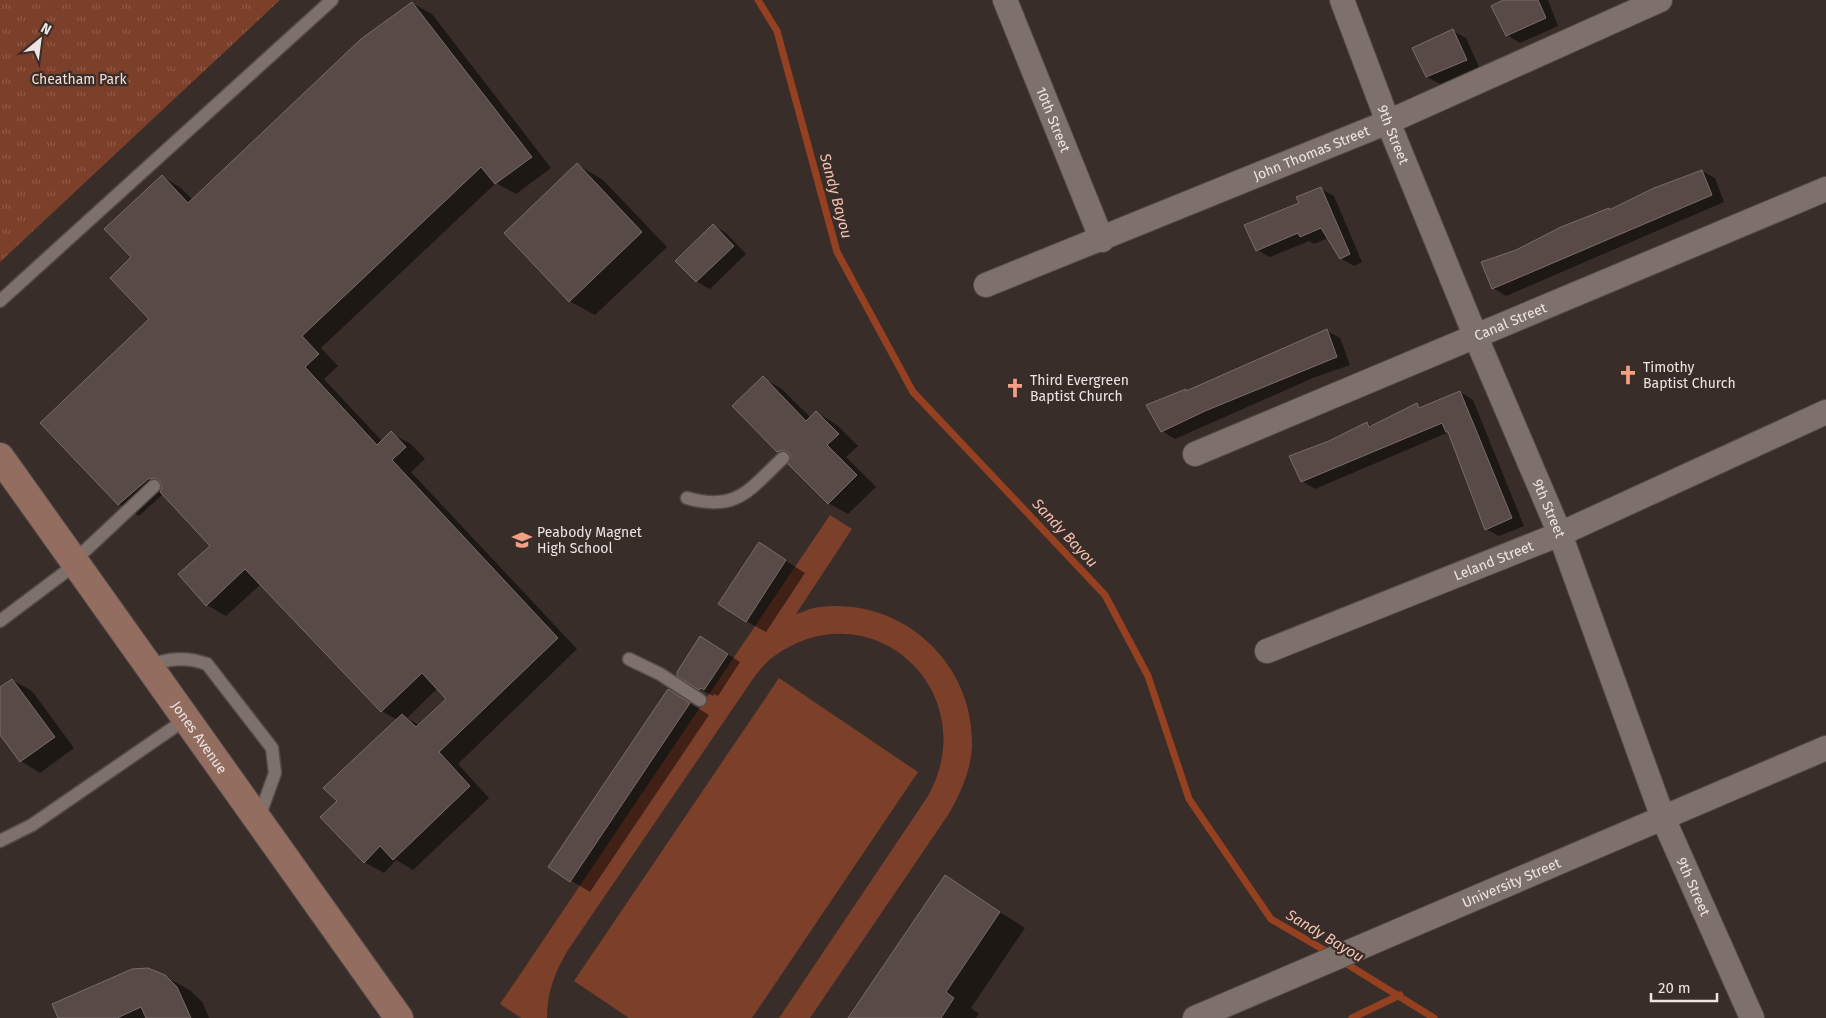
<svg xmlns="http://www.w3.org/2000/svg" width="1826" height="1018" font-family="'Fira Sans',sans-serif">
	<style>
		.green { fill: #7b3f2a }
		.park { fill: url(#park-tufts) }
		.shadow { fill: #0007; fill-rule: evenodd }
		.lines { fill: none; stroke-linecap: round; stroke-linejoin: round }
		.stream { stroke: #944021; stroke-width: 7 }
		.building { fill: #584b47; stroke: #7a6c68 }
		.lane-casing { stroke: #554b48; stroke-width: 15 }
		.street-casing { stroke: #554b48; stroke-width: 26 }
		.secondary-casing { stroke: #554b48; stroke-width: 30 }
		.lane { stroke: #7e716c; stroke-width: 12 }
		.street { stroke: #7e716c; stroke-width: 24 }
		.secondary { stroke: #926d60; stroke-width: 28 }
		.labels { text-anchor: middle; stroke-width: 4.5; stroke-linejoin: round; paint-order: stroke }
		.park-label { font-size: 14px; fill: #f5dcd3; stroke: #392d29 }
		.street-label { font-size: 14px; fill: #ede5e2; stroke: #392d29 }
		.poi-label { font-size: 14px; fill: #ede5e2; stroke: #392d29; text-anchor: start }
		.water-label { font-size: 15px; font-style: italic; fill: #f3c2b1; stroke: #392d29 }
	</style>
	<defs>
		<pattern id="park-tufts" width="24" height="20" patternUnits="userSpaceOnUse" patternTransform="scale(1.25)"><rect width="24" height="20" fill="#7b3f2a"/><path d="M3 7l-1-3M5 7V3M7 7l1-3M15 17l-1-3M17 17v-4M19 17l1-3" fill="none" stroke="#8e5b49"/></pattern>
	</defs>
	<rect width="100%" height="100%" fill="#392d29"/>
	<path class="green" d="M 830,515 L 852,529 L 796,614 C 802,613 808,609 814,608 C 895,594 971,657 972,740 C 973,766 961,793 948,815 L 810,1018 L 779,1018 L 928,796 C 986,691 870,586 773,657 C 766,662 760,670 755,676 L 568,950 C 555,972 547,992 547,1018 L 521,1018 L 500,1004 Z
		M 779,678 L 918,772 L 752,1018 L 629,1018 L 574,981 Z"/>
	<path class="park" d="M 0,0 L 280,0 L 0,262 Z"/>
	<path class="shadow" d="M 1507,0 L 1548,0 L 1558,26 L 1520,43 L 1507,35 Z
		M 412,3 L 432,14 L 551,168 L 516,194 L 496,183 L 321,348 L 338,366 L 324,379 L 382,441 L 391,433 L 411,444 L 425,459 L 411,472 L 577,649 L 458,764 L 489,798 L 413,870 L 396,860 L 384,873 L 364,862 L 338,801 L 397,720 L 382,711 L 261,584 L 226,616 L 207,605 L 212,546 L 163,494 L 139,516 L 119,504 L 41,423 L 151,319 L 133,258 L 162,176 L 181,188 L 193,200 ZM 438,688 L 447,699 L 419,725 L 407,718 Z
		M 1453,31 L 1466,38 L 1479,67 L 1440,84 L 1427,77 L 1414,49 Z
		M 578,165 L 603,180 L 667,247 L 595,315 L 569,301 Z
		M 1702,171 L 1715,178 L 1724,202 L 1506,296 L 1493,288 L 1516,251 Z
		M 1321,189 L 1334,196 L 1362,262 L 1354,266 L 1340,258 L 1328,238 L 1314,244 L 1309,241 L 1270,257 L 1257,250 L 1300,204 Z
		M 713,225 L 726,233 L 746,254 L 710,289 L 697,282 L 677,261 Z
		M 1327,331 L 1340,338 L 1350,365 L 1313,378 L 1175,439 L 1162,431 L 1187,392 Z
		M 763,378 L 782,389 L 811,418 L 817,413 L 836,424 L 858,446 L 846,457 L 876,487 L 848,514 L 828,503 L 791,459 L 778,451 Z
		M 1460,392 L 1473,400 L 1524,526 L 1499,536 L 1486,529 L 1449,432 L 1315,489 L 1302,481 L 1329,442 L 1367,423 L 1372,426 L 1417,405 L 1422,408 Z
		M 759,544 L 805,573 L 766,632 L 746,621 Z
		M 714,645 L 740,662 L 718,696 L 714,694 L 713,696 L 700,689 Z
		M 12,680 L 32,691 L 74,748 L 40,773 L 21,761 L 0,733 L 0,689 Z
		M 688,702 L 709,715 L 590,892 L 570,880 Z
		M 945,877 L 1025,928 L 971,1008 L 979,1014 L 976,1018 L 850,1018 Z
		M 164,976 L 191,991 L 203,1003 L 209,1018 L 59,1018 Z"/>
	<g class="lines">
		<path class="stream" d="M 758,0 L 777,31 L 837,252 L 913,392 L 1105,595 L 1148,676 L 1189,799 L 1271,919 L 1331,954
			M 1342,961 L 1434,1018
			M 1352,1018 L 1400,995"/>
	</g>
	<path class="building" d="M 1503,0 L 1538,0 L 1546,18 L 1506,36 L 1491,6 Z
		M 412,2 L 532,157 L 495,184 L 481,167 L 302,336 L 319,354 L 305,367 L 377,445 L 391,431 L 406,447 L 392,460 L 558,638 L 439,752 L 470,786 L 393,860 L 380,846 L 364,863 L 320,817 L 337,801 L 323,788 L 402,714 L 416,727 L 446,699 L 422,673 L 381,712 L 245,569 L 206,606 L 178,574 L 210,546 L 160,492 L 162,488 L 160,481 L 156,478 L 148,479 L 118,505 L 40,423 L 149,319 L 110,278 L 131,257 L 104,229 L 162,175 L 188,203 L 361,39 Z
		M 1453,29 L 1467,60 L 1426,77 L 1412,48 Z
		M 577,163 L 642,232 L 569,302 L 504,233 Z
		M 1702,170 L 1712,195 L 1492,289 L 1481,262 L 1516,250 L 1561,227 L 1609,208 L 1609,210 L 1654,188 Z
		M 1321,187 L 1350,254 L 1340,259 L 1321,228 L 1300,237 L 1298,233 L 1256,251 L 1244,225 L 1299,203 L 1296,197 Z
		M 713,224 L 734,246 L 696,282 L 675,261 Z
		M 1327,329 L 1337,357 L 1205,411 L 1161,432 L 1146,405 L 1186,389 L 1186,391 Z
		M 763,376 L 806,421 L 816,411 L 839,434 L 827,445 L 857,475 L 828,504 L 788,464 L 791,456 L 788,452 L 782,450 L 777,452 L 732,406 Z
		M 1460,391 L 1512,518 L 1485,530 L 1448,432 L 1446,432 L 1442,423 L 1301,482 L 1289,456 L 1329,441 L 1367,422 L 1369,427 L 1417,403 L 1419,408 Z
		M 759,542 L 786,560 L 746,622 L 718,604 Z
		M 700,636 L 728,654 L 704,690 L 701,688 L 699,690 L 677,676 L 677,672 Z
		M 12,679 L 55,737 L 20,762 L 0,735 L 0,687 Z
		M 668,689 L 690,703 L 570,882 L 548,867 Z
		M 945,875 L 1000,912 L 946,992 L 954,998 L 941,1018 L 848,1018 Z
		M 148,968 L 165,975 L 177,987 L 191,1018 L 146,1018 L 141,1007 L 117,1018 L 58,1018 L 52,1004 L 132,969 Z"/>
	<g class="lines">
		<defs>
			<path id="lane" d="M 0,301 L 332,0
				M 687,498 C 737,512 749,490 783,458
				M 74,561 L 154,486
				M 0,621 L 76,564
				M 629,659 L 660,674 L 700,700
				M 148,665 C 170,659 185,656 207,664 L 272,748 L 275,773 L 258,820
				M 0,841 L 32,825 L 186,719"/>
			<g id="street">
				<path id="s1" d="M 1005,0 L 1102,240"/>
				<path id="s2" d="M 1342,0 L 1388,122 L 1475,335 L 1560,534 L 1663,818 L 1752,1018"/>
				<path id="s3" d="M 986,285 L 1388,122 L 1660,0"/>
				<path id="s4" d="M 1195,454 L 1826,189"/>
				<path id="s5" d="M 1267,651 L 1560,534 L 1826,412"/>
				<path id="s6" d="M 1195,1018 L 1826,748"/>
			</g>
			<g id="secondary">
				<path id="s7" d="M 0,457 L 399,1018"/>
			</g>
		</defs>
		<use href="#lane" class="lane-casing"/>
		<use href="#street" class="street-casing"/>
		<use href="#secondary" class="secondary-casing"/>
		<use href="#lane" class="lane"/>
		<use href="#street" class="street"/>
		<use href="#secondary" class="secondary"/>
	</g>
	<defs>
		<symbol id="church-bare" viewBox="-9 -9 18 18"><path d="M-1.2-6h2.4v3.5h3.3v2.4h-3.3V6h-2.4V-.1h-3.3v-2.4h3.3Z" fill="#f39f82" stroke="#392d29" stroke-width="2.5" paint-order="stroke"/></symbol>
		<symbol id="school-bare" viewBox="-9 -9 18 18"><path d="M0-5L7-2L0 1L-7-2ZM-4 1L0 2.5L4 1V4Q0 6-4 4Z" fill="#f39f82" stroke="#392d29" stroke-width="2.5" paint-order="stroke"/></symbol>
	</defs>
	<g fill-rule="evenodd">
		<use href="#church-bare" x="1614" y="361" width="28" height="28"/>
		<use href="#church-bare" x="1001" y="374" width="28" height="28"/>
		<use href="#school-bare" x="508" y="526" width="28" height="28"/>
	</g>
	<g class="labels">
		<g class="park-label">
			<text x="79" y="84">Cheatham Park</text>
		</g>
		<g class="street-label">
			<text dy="5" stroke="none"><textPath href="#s1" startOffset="129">10th Street</textPath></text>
			<text dy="5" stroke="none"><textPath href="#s2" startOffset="144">9th Street</textPath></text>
			<text dy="5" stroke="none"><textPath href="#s3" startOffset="351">John Thomas Street</textPath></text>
			<text dy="5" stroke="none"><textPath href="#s4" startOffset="342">Canal Street</textPath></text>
			<text dy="5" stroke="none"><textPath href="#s2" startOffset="549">9th Street</textPath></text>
			<text dy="5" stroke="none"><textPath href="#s5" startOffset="244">Leland Street</textPath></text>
			<text dy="5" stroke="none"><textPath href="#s7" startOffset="344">Jones Avenue</textPath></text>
			<text dy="5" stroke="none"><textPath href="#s6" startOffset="344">University Street</textPath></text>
			<text dy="5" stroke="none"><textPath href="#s2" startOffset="954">9th Street</textPath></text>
		</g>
		<g class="poi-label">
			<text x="1643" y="372">Timothy<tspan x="1643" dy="16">Baptist Church</tspan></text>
			<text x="1030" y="385">Third Evergreen<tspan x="1030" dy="16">Baptist Church</tspan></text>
			<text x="537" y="537">Peabody Magnet<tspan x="537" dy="16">High School</tspan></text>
		</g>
		<g class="water-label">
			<text transform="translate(836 196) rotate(75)" y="5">Sandy Bayou</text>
			<text transform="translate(1065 533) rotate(47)" y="5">Sandy Bayou</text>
			<text transform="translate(1325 936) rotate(31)" y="5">Sandy Bayou</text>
		</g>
	</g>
	<g transform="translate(40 40) rotate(29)" stroke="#392d29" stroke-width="4" paint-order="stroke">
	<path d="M0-4L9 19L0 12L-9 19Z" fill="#ede5e2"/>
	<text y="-8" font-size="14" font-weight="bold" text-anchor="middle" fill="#ede5e2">N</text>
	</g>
	<path d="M1651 993v8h66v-8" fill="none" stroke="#ede5e2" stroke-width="2.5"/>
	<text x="1658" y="993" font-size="15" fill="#ede5e2" stroke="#392d29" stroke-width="4" paint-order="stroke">20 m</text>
</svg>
